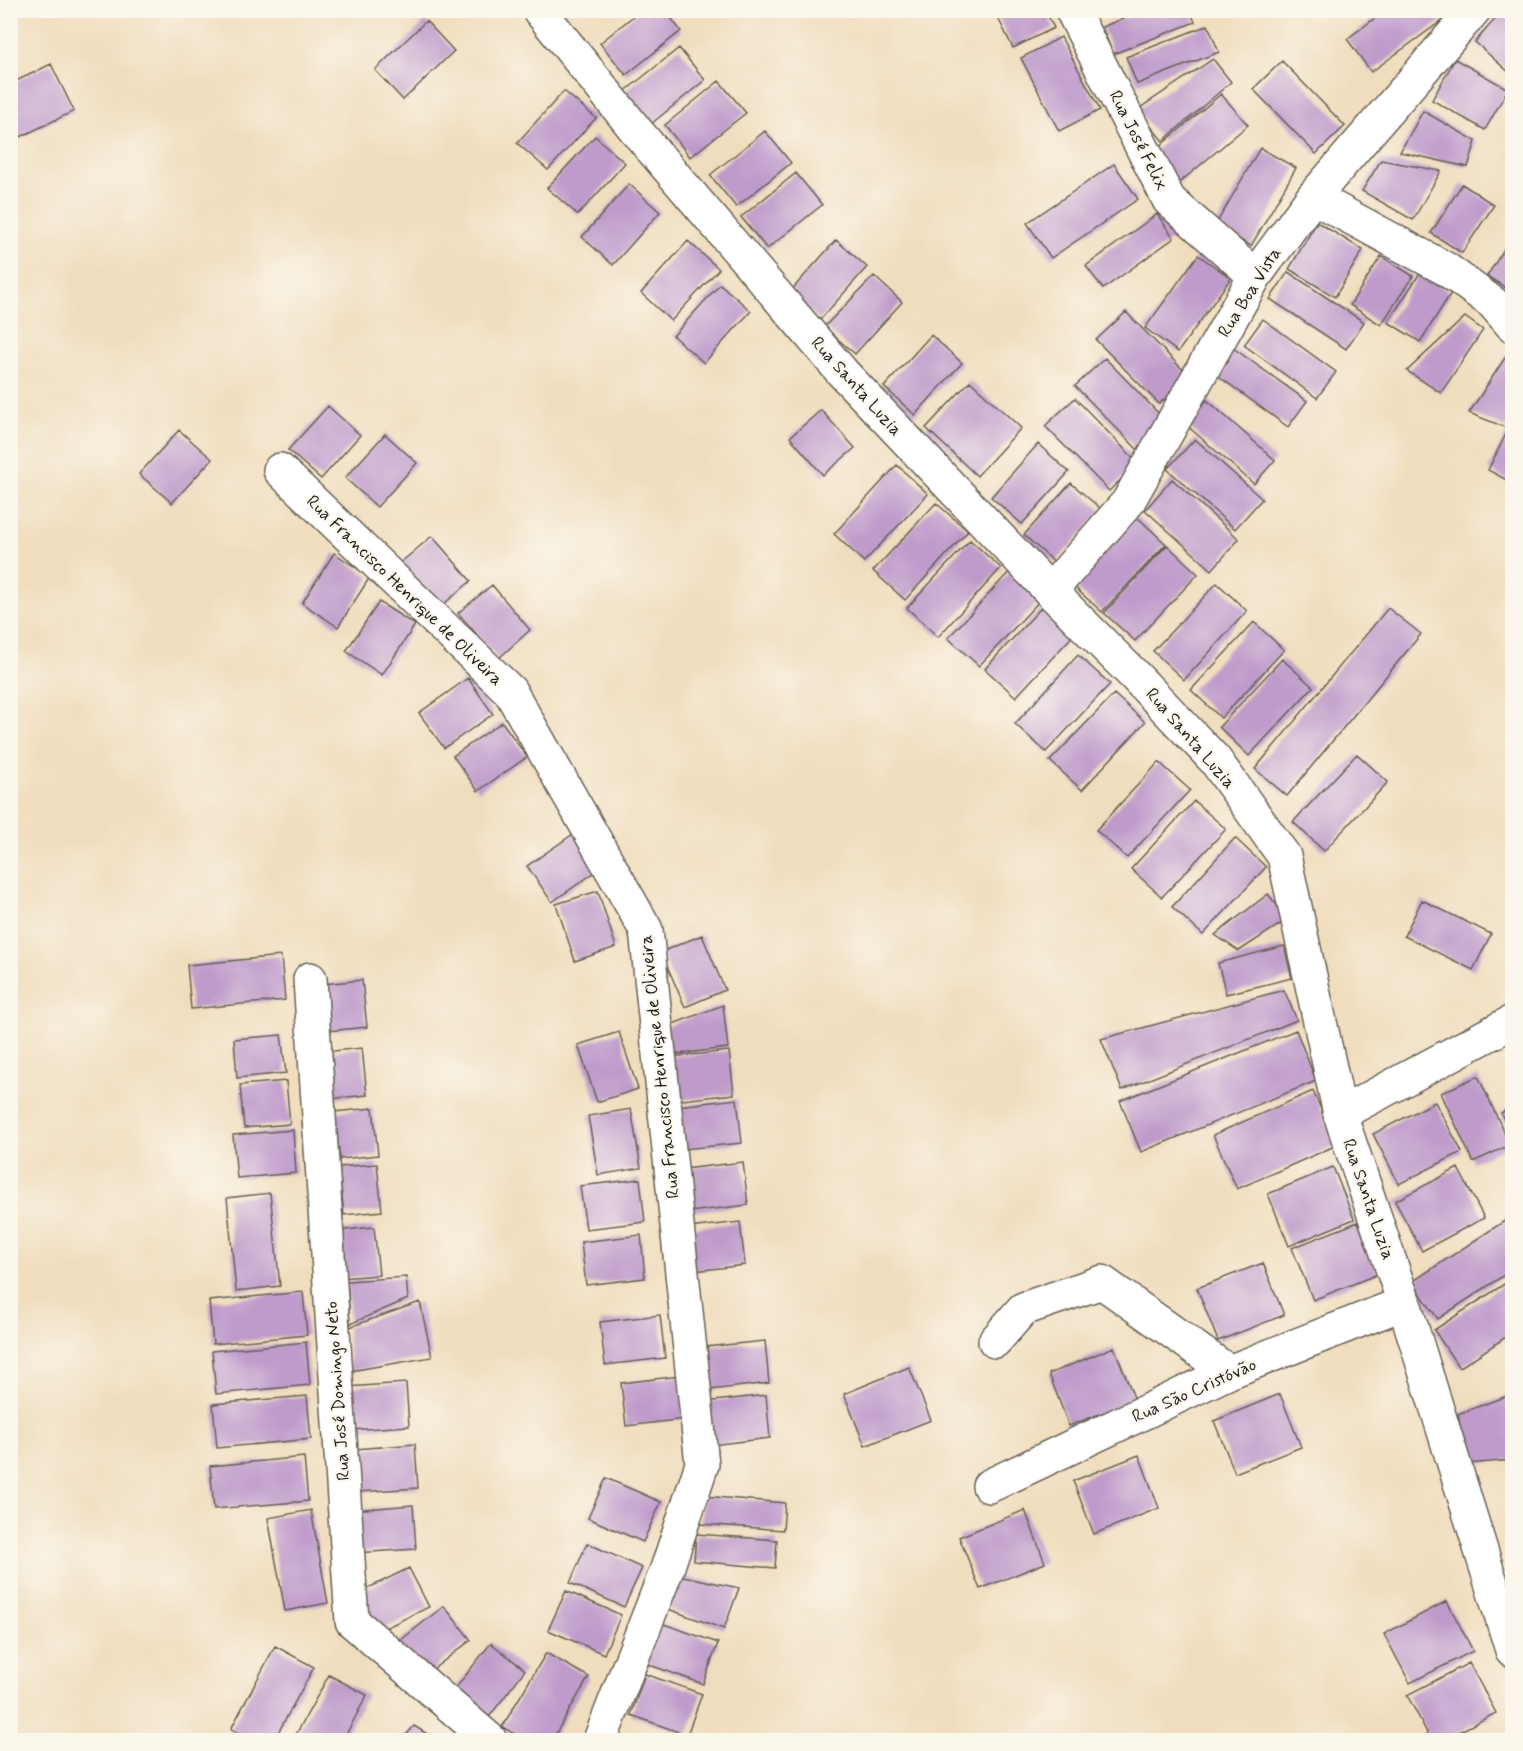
<svg xmlns="http://www.w3.org/2000/svg" width="1523" height="1751" font-family="Mynerve,sans-serif">
	<style>
		.building { fill: #bf9bcb }
		.lines { fill: none; stroke-linecap: round; stroke-linejoin: round }
		.minor-casing { stroke: #666054; stroke-width: 36 }
		.tertiary-casing { stroke: #666054; stroke-width: 36 }
		.minor { stroke: #fff; stroke-width: 33 }
		.tertiary { stroke: #fff; stroke-width: 33 }
		.labels { text-anchor: middle; stroke-width: 4.5; stroke-linejoin: round; paint-order: stroke }
		.street-label { font-size: 18px; fill: #1c1c1c; stroke: #fbf7ec }
	</style>
	<rect width="100%" height="100%" fill="#fbf7ec"/>
	<filter id="ink" filterUnits="userSpaceOnUse"><feTurbulence type="fractalNoise" baseFrequency=".0167" numOctaves="2"/><feDisplacementMap in="SourceGraphic" scale="12" xChannelSelector="R" yChannelSelector="G"/><feConvolveMatrix kernelMatrix="1 2 1 2 8 2 1 2 1" color-interpolation-filters="sRGB"/></filter>
	<filter id="wash" filterUnits="userSpaceOnUse"><feTurbulence type="fractalNoise" baseFrequency=".008" numOctaves="4" result="noise"/><feDisplacementMap in="SourceGraphic" scale="24" xChannelSelector="R" yChannelSelector="G"/><feGaussianBlur stdDeviation="1.35" result="paint"/><feColorMatrix in="noise" values="0 0 0 0 0 0 0 0 0 0 0 0 0 0 0 0 0 1.4 0 .05"/><feComposite in="paint" operator="in"/></filter>
	<g filter="url(#wash)">
		<rect width="100%" height="100%" fill="#f0ddbd"/>
		<g id="blocks">
			<path class="building" d="M 641,10 L 665,10 L 681,31 L 626,75 L 600,43 Z
				M 994,10 L 1045,10 L 1054,28 L 1013,48 Z
				M 1144,10 L 1190,10 L 1195,22 L 1113,54 L 1102,27 Z
				M 1386,10 L 1438,10 L 1444,19 L 1371,72 L 1347,39 Z
				M 1503,10 L 1512,12 L 1512,75 L 1475,42 Z
				M 426,21 L 454,51 L 403,100 L 375,70 Z
				M 1208,25 L 1219,52 L 1137,84 L 1126,57 Z
				M 1061,37 L 1100,110 L 1059,131 L 1021,58 Z
				M 679,48 L 705,80 L 651,124 L 624,92 Z
				M 1213,59 L 1231,82 L 1163,141 L 1137,110 Z
				M 1455,59 L 1508,89 L 1485,130 L 1432,100 Z
				M 1282,61 L 1345,126 L 1316,154 L 1253,89 Z
				M 51,64 L 74,111 L 10,142 L 10,84 Z
				M 719,81 L 746,113 L 690,157 L 665,125 Z
				M 564,91 L 596,118 L 548,170 L 517,143 Z
				M 1221,94 L 1248,125 L 1179,183 L 1153,152 Z
				M 1423,111 L 1476,141 L 1468,167 L 1400,152 Z
				M 765,131 L 791,163 L 736,207 L 710,175 Z
				M 595,136 L 625,163 L 578,215 L 547,188 Z
				M 1260,148 L 1296,168 L 1251,246 L 1215,226 Z
				M 1381,160 L 1441,171 L 1413,220 L 1362,191 Z
				M 1114,164 L 1138,199 L 1051,258 L 1027,223 Z
				M 796,173 L 822,205 L 767,249 L 741,217 Z
				M 629,184 L 660,212 L 613,265 L 582,237 Z
				M 1462,184 L 1494,205 L 1462,253 L 1431,233 Z
				M 1157,214 L 1174,238 L 1103,289 L 1086,266 Z
				M 1317,222 L 1363,250 L 1335,297 L 1289,269 Z
				M 1512,237 L 1512,292 L 1487,276 Z
				M 836,240 L 867,267 L 820,320 L 789,293 Z
				M 688,241 L 719,269 L 671,321 L 641,293 Z
				M 1198,255 L 1231,278 L 1178,352 L 1145,328 Z
				M 1381,256 L 1413,276 L 1381,325 L 1350,305 Z
				M 1288,272 L 1364,322 L 1346,349 L 1270,299 Z
				M 1420,273 L 1451,293 L 1420,342 L 1388,322 Z
				M 874,276 L 902,302 L 855,354 L 824,327 Z
				M 720,284 L 751,311 L 704,363 L 673,336 Z
				M 1126,312 L 1189,376 L 1159,404 L 1096,340 Z
				M 1465,317 L 1483,330 L 1441,393 L 1407,371 Z
				M 1263,319 L 1336,372 L 1317,398 L 1244,345 Z
				M 931,335 L 962,363 L 915,415 L 884,387 Z
				M 1512,347 L 1512,414 L 1507,428 L 1469,413 Z
				M 1233,348 L 1307,401 L 1288,427 L 1214,373 Z
				M 1105,358 L 1167,422 L 1138,450 L 1075,386 Z
				M 970,381 L 1021,428 L 977,476 L 926,428 Z
				M 1075,398 L 1138,463 L 1109,491 L 1045,426 Z
				M 1207,400 L 1275,460 L 1254,484 L 1185,424 Z
				M 328,406 L 360,435 L 321,479 L 288,450 Z
				M 821,410 L 855,448 L 823,475 L 790,437 Z
				M 1512,422 L 1512,483 L 1488,470 Z
				M 179,430 L 212,459 L 172,503 L 139,474 Z
				M 385,434 L 417,463 L 377,507 L 345,478 Z
				M 1195,439 L 1262,499 L 1235,529 L 1167,469 Z
				M 1038,444 L 1069,472 L 1022,524 L 991,497 Z
				M 897,465 L 928,494 L 864,562 L 834,534 Z
				M 1172,479 L 1239,539 L 1212,570 L 1145,510 Z
				M 1071,483 L 1102,510 L 1055,563 L 1024,535 Z
				M 936,503 L 968,531 L 905,600 L 873,571 Z
				M 1135,515 L 1166,544 L 1102,612 L 1071,584 Z
				M 432,536 L 471,581 L 438,609 L 399,564 Z
				M 970,540 L 1001,568 L 938,637 L 907,608 Z
				M 1167,545 L 1198,574 L 1135,641 L 1104,613 Z
				M 334,553 L 370,577 L 338,627 L 302,603 Z
				M 1011,570 L 1042,598 L 979,666 L 948,638 Z
				M 1217,583 L 1247,611 L 1184,680 L 1153,651 Z
				M 492,585 L 530,630 L 498,659 L 458,613 Z
				M 1048,600 L 1079,629 L 1016,697 L 985,669 Z
				M 379,602 L 415,625 L 382,675 L 346,651 Z
				M 1388,608 L 1421,634 L 1287,796 L 1255,769 Z
				M 1254,622 L 1284,650 L 1221,718 L 1191,690 Z
				M 1078,655 L 1110,684 L 1046,752 L 1015,724 Z
				M 1282,659 L 1313,687 L 1249,756 L 1219,727 Z
				M 468,678 L 493,714 L 444,748 L 419,713 Z
				M 1114,694 L 1145,722 L 1082,790 L 1050,761 Z
				M 502,722 L 527,757 L 478,791 L 453,756 Z
				M 1357,754 L 1388,782 L 1324,851 L 1293,822 Z
				M 1159,762 L 1190,790 L 1127,858 L 1096,830 Z
				M 1194,801 L 1226,829 L 1162,897 L 1131,869 Z
				M 576,832 L 601,868 L 552,902 L 527,866 Z
				M 1235,838 L 1266,867 L 1203,935 L 1172,907 Z
				M 598,891 L 616,947 L 575,961 L 556,904 Z
				M 1268,894 L 1288,919 L 1239,951 L 1215,935 Z
				M 1422,900 L 1491,934 L 1473,970 L 1404,936 Z
				M 702,935 L 725,990 L 685,1007 L 661,952 Z
				M 1284,946 L 1292,978 L 1226,994 L 1218,963 Z
				M 281,956 L 285,1000 L 191,1009 L 187,965 Z
				M 362,980 L 367,1027 L 328,1031 L 323,984 Z
				M 1284,990 L 1297,1020 L 1122,1090 L 1101,1039 Z
				M 723,1005 L 728,1048 L 668,1055 L 665,1027 Z
				M 1296,1030 L 1316,1081 L 1141,1152 L 1120,1101 Z
				M 619,1032 L 638,1089 L 597,1102 L 578,1045 Z
				M 281,1035 L 286,1073 L 237,1078 L 234,1039 Z
				M 362,1048 L 367,1095 L 329,1099 L 324,1052 Z
				M 729,1051 L 734,1094 L 674,1101 L 669,1057 Z
				M 1478,1076 L 1510,1145 L 1473,1162 L 1441,1093 Z
				M 286,1081 L 290,1124 L 244,1128 L 240,1085 Z
				M 1313,1091 L 1337,1145 L 1237,1189 L 1213,1135 Z
				M 737,1099 L 742,1143 L 683,1149 L 678,1106 Z
				M 1435,1102 L 1462,1152 L 1399,1184 L 1373,1134 Z
				M 1512,1106 L 1512,1137 L 1501,1113 Z
				M 373,1108 L 378,1155 L 340,1159 L 334,1112 Z
				M 631,1109 L 641,1168 L 598,1175 L 588,1116 Z
				M 293,1130 L 296,1173 L 237,1178 L 233,1135 Z
				M 743,1162 L 748,1205 L 689,1212 L 684,1169 Z
				M 377,1164 L 382,1211 L 344,1215 L 339,1167 Z
				M 1333,1167 L 1354,1219 L 1289,1246 L 1268,1194 Z
				M 1458,1168 L 1484,1218 L 1422,1251 L 1395,1201 Z
				M 640,1179 L 645,1222 L 586,1229 L 580,1186 Z
				M 270,1193 L 280,1286 L 236,1291 L 227,1198 Z
				M 1512,1216 L 1512,1270 L 1438,1319 L 1412,1282 Z
				M 740,1222 L 745,1265 L 686,1272 L 680,1229 Z
				M 1358,1222 L 1378,1274 L 1313,1300 L 1292,1248 Z
				M 374,1227 L 379,1275 L 340,1278 L 335,1231 Z
				M 641,1235 L 645,1278 L 586,1285 L 581,1242 Z
				M 1263,1263 L 1284,1315 L 1218,1341 L 1197,1288 Z
				M 406,1277 L 408,1299 L 350,1324 L 347,1281 Z
				M 1512,1279 L 1512,1333 L 1459,1368 L 1434,1330 Z
				M 303,1292 L 307,1335 L 213,1344 L 209,1301 Z
				M 420,1302 L 432,1357 L 350,1371 L 347,1328 Z
				M 660,1315 L 665,1358 L 605,1365 L 600,1322 Z
				M 765,1341 L 769,1383 L 710,1390 L 705,1347 Z
				M 306,1342 L 310,1385 L 216,1394 L 212,1351 Z
				M 1114,1347 L 1135,1400 L 1069,1426 L 1049,1374 Z
				M 909,1367 L 931,1420 L 865,1446 L 844,1394 Z
				M 680,1376 L 685,1419 L 626,1426 L 621,1383 Z
				M 406,1383 L 409,1426 L 350,1430 L 346,1387 Z
				M 1280,1394 L 1301,1447 L 1235,1473 L 1214,1421 Z
				M 1512,1394 L 1512,1460 L 1467,1464 L 1458,1414 Z
				M 766,1395 L 770,1438 L 711,1445 L 706,1402 Z
				M 307,1396 L 311,1439 L 217,1448 L 213,1404 Z
				M 415,1444 L 418,1488 L 358,1492 L 355,1449 Z
				M 1139,1455 L 1159,1508 L 1094,1534 L 1073,1481 Z
				M 304,1457 L 308,1501 L 214,1509 L 210,1466 Z
				M 606,1478 L 661,1502 L 643,1542 L 588,1518 Z
				M 703,1496 L 785,1503 L 783,1530 L 701,1524 Z
				M 413,1505 L 416,1549 L 356,1553 L 353,1510 Z
				M 311,1510 L 328,1603 L 285,1611 L 268,1518 Z
				M 1025,1510 L 1045,1563 L 980,1589 L 959,1537 Z
				M 696,1534 L 777,1540 L 775,1568 L 694,1561 Z
				M 587,1543 L 642,1568 L 624,1607 L 570,1583 Z
				M 409,1568 L 429,1607 L 375,1633 L 356,1594 Z
				M 679,1575 L 739,1588 L 724,1629 L 668,1609 Z
				M 566,1591 L 621,1615 L 604,1654 L 548,1630 Z
				M 1447,1601 L 1473,1651 L 1410,1683 L 1384,1634 Z
				M 444,1606 L 471,1640 L 424,1676 L 397,1643 Z
				M 661,1623 L 718,1643 L 703,1684 L 647,1664 Z
				M 491,1643 L 525,1670 L 489,1717 L 454,1690 Z
				M 275,1646 L 314,1667 L 274,1740 L 252,1740 L 231,1729 Z
				M 546,1653 L 589,1677 L 552,1740 L 525,1740 L 502,1727 Z
				M 1469,1663 L 1496,1713 L 1443,1740 L 1431,1740 L 1407,1695 Z
				M 645,1674 L 702,1694 L 687,1735 L 631,1715 Z
				M 329,1675 L 367,1695 L 343,1740 L 293,1740 Z
				M 414,1726 L 437,1740 L 402,1740 Z"/>
		</g>
	</g>
	<g filter="url(#ink)">
		<use href="#blocks" fill-opacity="0" stroke="#666054" stroke-width="1.5"/>
		<g class="lines">
			<defs>
				<path id="minor" d="M 1072,10 L 1169,200 L 1255,276
					M 1313,197 L 1446,269 L 1493,303 L 1512,325
					M 280,470 L 510,691 L 646,930 L 702,1464 L 667,1569 L 600,1740
					M 1050,591 L 1128,502 L 1255,276 L 1313,197 L 1474,10
					M 310,979 L 352,1621 L 490,1740
					M 1340,1114 L 1512,1022
					M 995,1341 L 1023,1309 L 1102,1282 L 1229,1372
					M 989,1486 L 1229,1372 L 1404,1303"/>
				<path id="tertiary" d="M 539,10 L 639,134 L 843,373 L 1050,591 L 1136,677 L 1215,760 L 1284,856 L 1340,1114 L 1404,1303 L 1512,1650"/>
			</defs>
			<use href="#minor" class="minor-casing"/>
			<use href="#tertiary" class="tertiary-casing"/>
			<use href="#minor" class="minor"/>
			<use href="#tertiary" class="tertiary"/>
		</g>
	</g>
	<g class="labels">
		<g class="street-label">
			<text transform="translate(1139 140) rotate(63)" y="6">Rua José Felix</text>
			<text transform="translate(1249 292) rotate(-58)" y="6">Rua Boa Vista</text>
			<text transform="translate(857 386) rotate(48)" y="6">Rua Santa Luzia</text>
			<text transform="translate(405 590) rotate(44)" y="6">Rua Francisco Henrique de Oliveira</text>
			<text transform="translate(1191 738) rotate(49)" y="6">Rua Santa Luzia</text>
			<text transform="translate(659 1067) rotate(-96)" y="6">Rua Francisco Henrique de Oliveira</text>
			<text transform="translate(1369 1199) rotate(71)" y="6">Rua Santa Luzia</text>
			<text transform="translate(1194 1390) rotate(-24)" y="6">Rua São Cristóvão</text>
			<text transform="translate(337 1391) rotate(-94)" y="6">Rua José Domingo Neto</text>
		</g>
	</g>
	<rect width="1523" height="1751" fill="none" stroke="#fbf7ec" stroke-width="36"/>
</svg>
